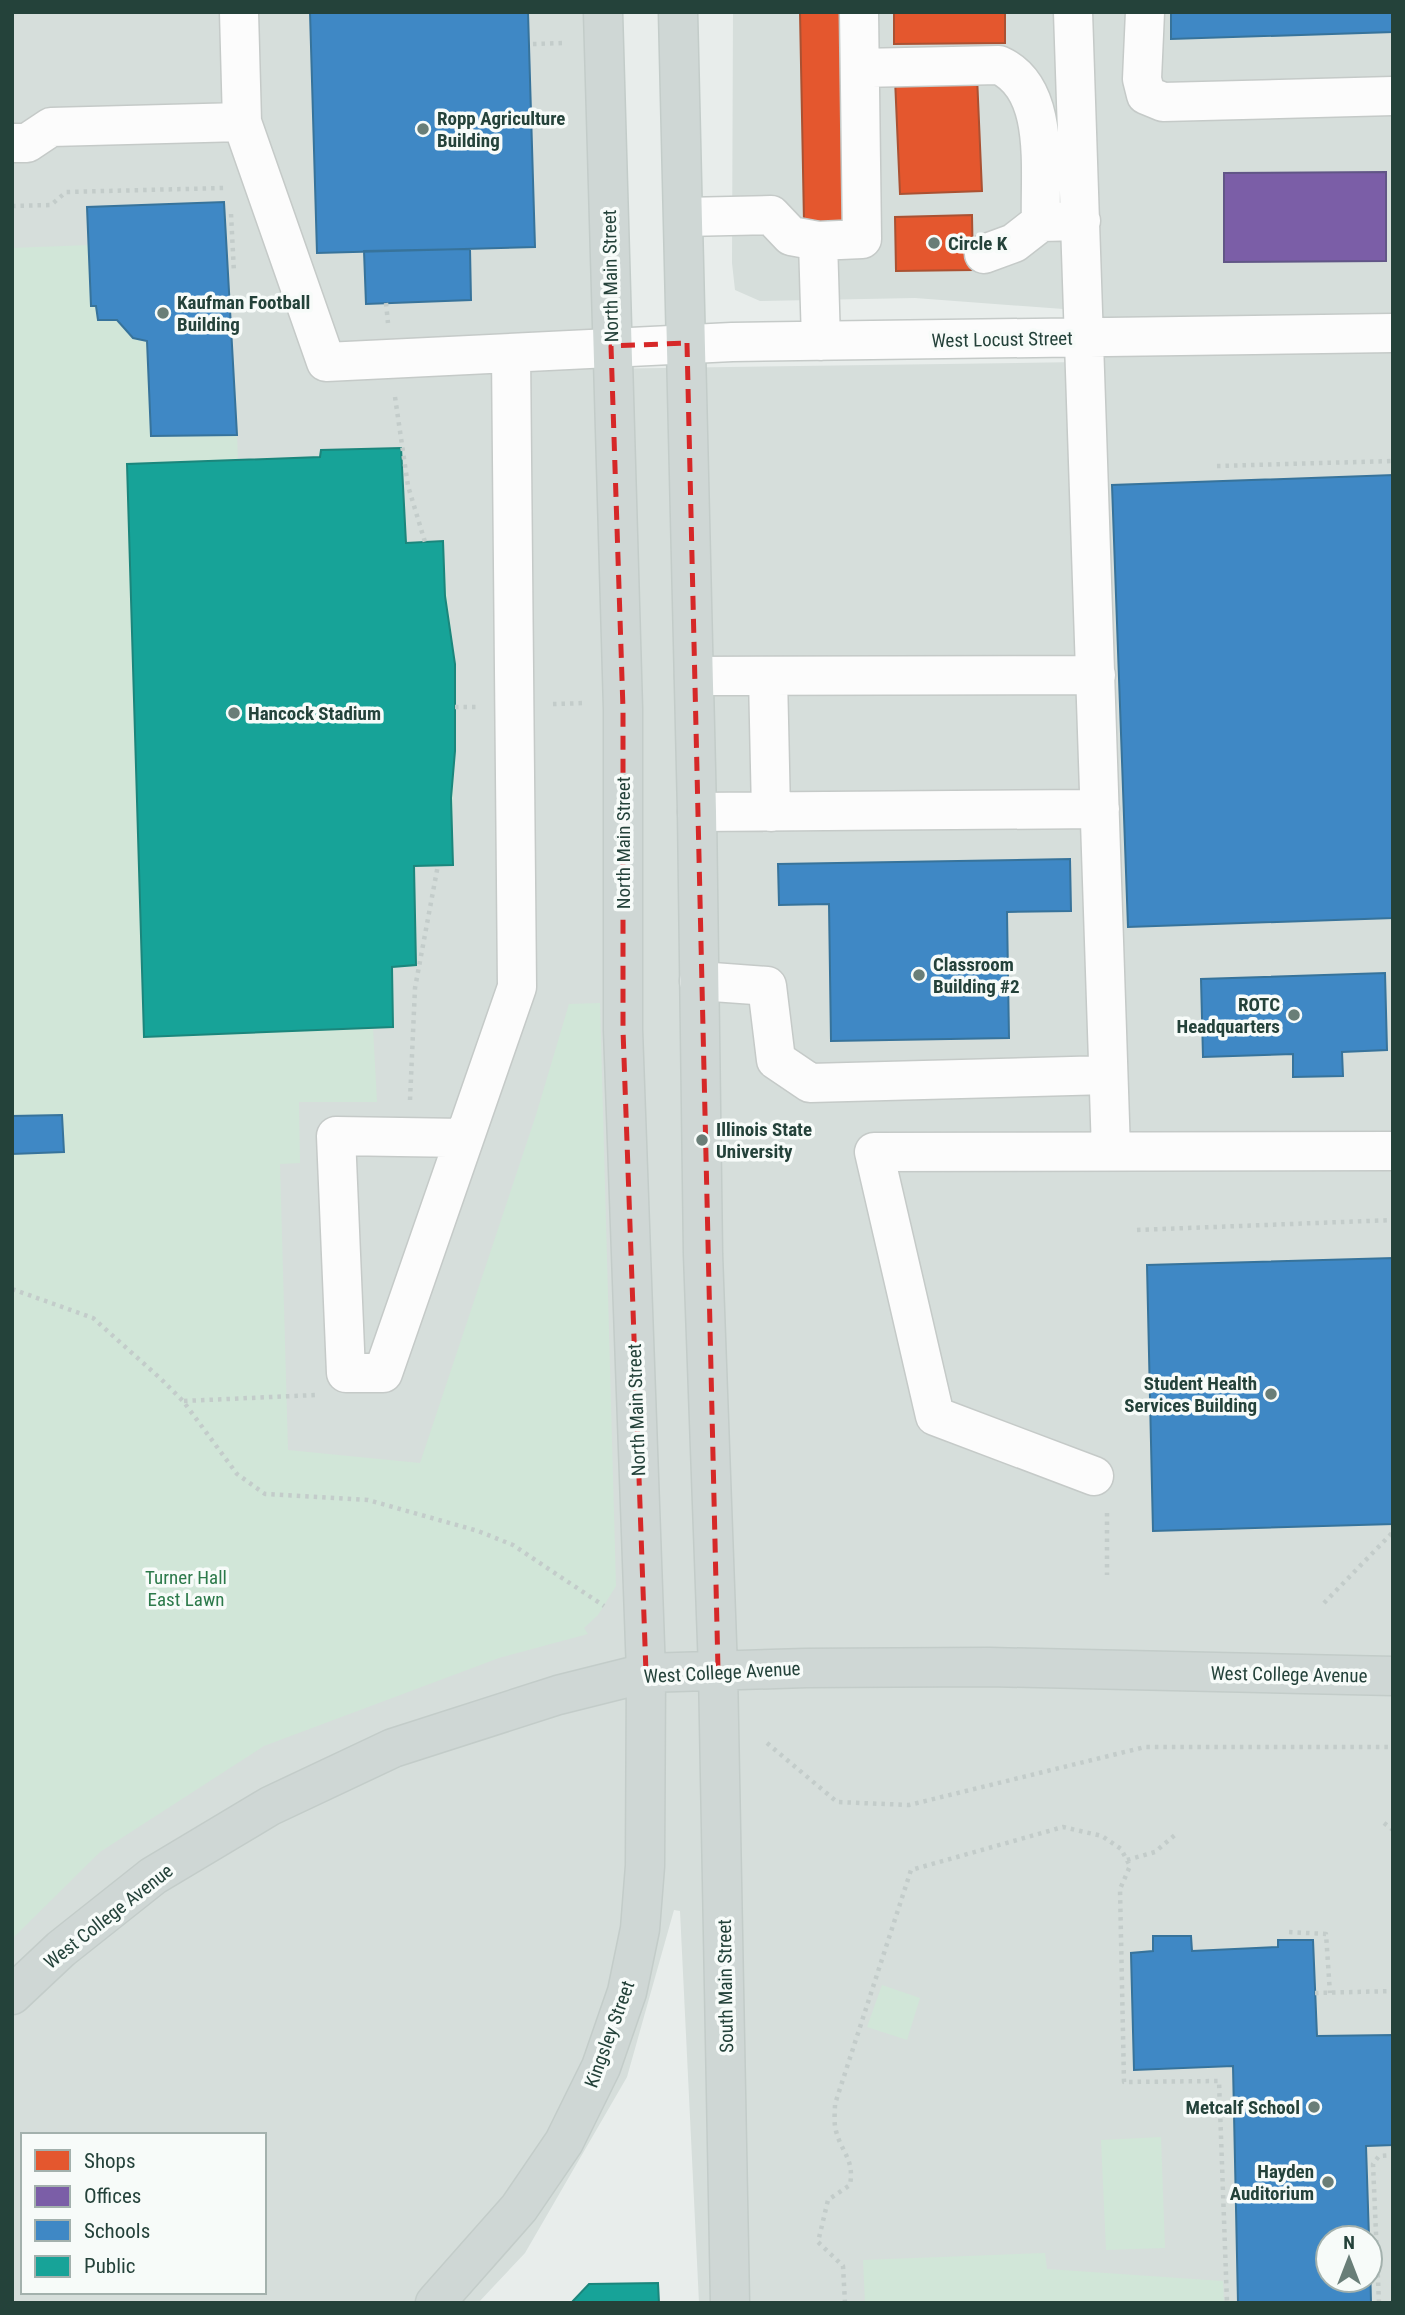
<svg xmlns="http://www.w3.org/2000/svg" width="1405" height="2315" font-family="'Roboto Condensed',sans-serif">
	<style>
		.built { fill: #d6dedb; fill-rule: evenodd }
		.green { fill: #d1e6d8 }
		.shops { fill: #e4572e; stroke: #aa5132; stroke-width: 2 }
		.offices { fill: #7b5ea7; stroke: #615686; stroke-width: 2 }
		.schools { fill: #3f88c5; stroke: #37739b; stroke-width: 2 }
		.public { fill: #17a398; stroke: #1b867c; stroke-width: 2 }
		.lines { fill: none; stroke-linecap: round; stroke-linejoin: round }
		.minor-casing { stroke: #c5cac8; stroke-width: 41 }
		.major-casing { stroke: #c3ccc9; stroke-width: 41 }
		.path { stroke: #c3ccca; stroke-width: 4.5; stroke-dasharray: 3.5 5; stroke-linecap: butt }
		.minor { stroke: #fcfcfc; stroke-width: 38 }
		.major { stroke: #cfd7d5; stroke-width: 38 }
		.marked { fill: none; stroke: #d62828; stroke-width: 5; stroke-dasharray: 14 9; stroke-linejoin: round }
		.poi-dot { fill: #697e78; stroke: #f7fbf9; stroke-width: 2.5 }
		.labels { text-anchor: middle; stroke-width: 7; stroke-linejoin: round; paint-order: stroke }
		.poi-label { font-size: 19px; font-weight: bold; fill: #24423a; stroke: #f7fbf9; text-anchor: start }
		.street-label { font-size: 19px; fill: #24423a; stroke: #f7fbf9 }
		.park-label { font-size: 19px; fill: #2d7a4b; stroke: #f7fbf9 }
	</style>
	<rect width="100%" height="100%" fill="#e8edeb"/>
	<path class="built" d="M 12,12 L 596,12 L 596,369 L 1080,362 L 1077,310 L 915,298 L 760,301 L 735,290 L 732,263 L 733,12 L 1393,12 L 1393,2303 L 699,2303 L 680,1911 L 674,1910 L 627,2077 L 525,2253 L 478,2303 L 12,2303 ZM 23,2135 L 264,2135 L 264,2292 L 23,2292 ZM 1328,2238 L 1370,2238 L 1370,2280 L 1328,2280 Z"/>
	<path class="green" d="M 89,245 L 91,305 L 96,306 L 98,320 L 117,320 L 133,338 L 147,341 L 151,436 L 237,435 L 238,460 L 319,457 L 321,450 L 401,448 L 406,543 L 443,541 C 445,592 455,641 455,692 C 457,750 451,806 453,865 L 414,866 L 416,965 L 392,967 L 393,1027 L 373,1028 L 377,1102 L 299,1102 L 300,1163 L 280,1164 L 288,1450 L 420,1463 L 536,1115 L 569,1004 L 600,1003 L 616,1586 L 598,1615 L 584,1628 L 588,1634 L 499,1658 L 264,1746 L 100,1852 L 12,1939 L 12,248 Z
		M 882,1985 L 920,1998 L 907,2040 L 867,2027 Z
		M 1161,2137 L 1165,2248 L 1106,2250 L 1101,2140 Z
		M 1045,2253 L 1047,2269 L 1223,2281 L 1224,2303 L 865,2303 L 863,2260 Z"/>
	<path class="shops" d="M 800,12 L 843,12 L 846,221 L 804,222 Z
		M 894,12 L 1005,12 L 1005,43 L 894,44 Z
		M 977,76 L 982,191 L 900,194 L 895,79 Z
		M 972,215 L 973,270 L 896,271 L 895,217 Z"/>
	<path class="offices" d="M 1386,172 L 1386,261 L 1224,262 L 1224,173 Z"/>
	<path class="schools" d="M 310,12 L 528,12 L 535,247 L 317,253 Z
		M 1171,12 L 1393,12 L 1393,32 L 1171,39 Z
		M 224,202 L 237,435 L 151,436 L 147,341 L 133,338 L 117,320 L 98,320 L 96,306 L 91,306 L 87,207 Z
		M 470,249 L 471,300 L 366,304 L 364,251 Z
		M 1393,475 L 1393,918 L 1128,927 L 1112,485 Z
		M 1070,859 L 1071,911 L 1007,912 L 1009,1038 L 831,1041 L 829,904 L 779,905 L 778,864 Z
		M 1385,973 L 1387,1050 L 1342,1052 L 1343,1076 L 1293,1077 L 1293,1054 L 1203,1057 L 1201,979 Z
		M 62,1115 L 64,1152 L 12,1154 L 12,1116 Z
		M 1393,1258 L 1393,1524 L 1153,1531 L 1147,1265 Z
		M 1153,1936 L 1191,1936 L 1192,1951 L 1278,1947 L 1278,1940 L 1313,1940 L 1317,2036 L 1393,2035 L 1393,2145 L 1366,2146 L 1369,2238 L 1328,2238 L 1328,2280 L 1370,2280 L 1370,2261 L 1371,2303 L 1238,2303 L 1233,2066 L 1134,2070 L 1131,1953 L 1153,1951 Z"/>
	<path class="public" d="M 401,448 L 406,543 L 443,541 L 445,596 L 455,664 L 455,751 L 451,798 L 453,865 L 414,866 L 416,965 L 392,967 L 393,1027 L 144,1037 L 127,464 L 320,457 L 321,450 Z
		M 658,2283 L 659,2303 L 571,2303 L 589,2284 Z"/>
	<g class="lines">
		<defs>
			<path id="minor" d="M 239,12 L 242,122 L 326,362 L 732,342 L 1393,333
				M 1073,12 L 1111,1151
				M 1145,12 L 1142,79 L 1146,95 L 1163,102 L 1393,96
				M 860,68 L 999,65 C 1052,89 1039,173 1041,222 L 1081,221
				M 12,143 L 27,143 L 51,127 L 242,122
				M 684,217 L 771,215 L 791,236 L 818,241 L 862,239 L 859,12
				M 818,241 L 821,341
				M 984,254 L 1014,243 L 1041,222
				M 694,676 L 1096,675
				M 768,676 L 771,812
				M 697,812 L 1100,809
				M 699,981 L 767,986 L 776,1060 L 810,1083 L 1108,1075
				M 464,1138 L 336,1136 L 346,1373 L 383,1373 L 517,987 L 511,353
				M 1094,1476 L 935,1416 L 874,1152 L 1393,1151"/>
			<path id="major" d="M 678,12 L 697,812 L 703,1254 L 718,1670 L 730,2303
				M 12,1995 L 61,1949 L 153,1876 L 270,1806 L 393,1748 L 558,1695 L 646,1673 L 806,1668 L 989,1667 L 1393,1676
				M 435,2303 L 519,2208 L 564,2142 L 601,2067 L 627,1992 L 640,1929 L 645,1866 L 646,1673 L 623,1030 L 623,709 L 603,12"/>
		</defs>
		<use href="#minor" class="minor-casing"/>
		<use href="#major" class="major-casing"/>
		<path class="path" d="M 533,44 L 565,43
			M 12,206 L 51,205 L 66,192 L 224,188
			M 231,214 L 234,273
			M 386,303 L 388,323
			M 395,397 L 408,486 L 425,542
			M 1217,466 L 1393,461
			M 553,704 L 586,703
			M 455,707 L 477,707
			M 410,1100 L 415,988 L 438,865
			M 1137,1230 L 1393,1220
			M 12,1289 L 93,1318 L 161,1379 L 183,1401 L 237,1474 L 265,1494 L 368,1500 L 478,1531 L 513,1545 L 604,1606
			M 184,1401 L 315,1395
			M 1107,1513 L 1107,1575
			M 1324,1603 L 1393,1532
			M 767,1743 L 837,1802 L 909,1805 L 1145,1747 L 1393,1747
			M 1384,1823 L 1393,1830
			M 1127,1860 L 1155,1852 L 1175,1835
			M 1289,1932 L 1326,1934 L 1330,1993
			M 1315,1993 L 1393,1991
			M 845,2303 L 843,2266 L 818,2242 L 828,2200 L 850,2185 C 855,2157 839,2151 835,2126 C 834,2119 835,2111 835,2104 L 911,1870 L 1063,1827 L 1102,1836 L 1121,1849 L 1130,1866 L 1120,1889 L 1124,2082 L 1219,2081 L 1227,2303
			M 1379,2303 L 1373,2164 L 1379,2156 L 1393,2155"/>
		<use href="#minor" class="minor"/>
		<use href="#major" class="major"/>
	</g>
	<path class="marked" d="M 687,343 L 718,1670 L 646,1673 L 623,1030 L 623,709 L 611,346 Z"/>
	<g class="poi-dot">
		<circle cx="423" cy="129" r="7"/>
		<circle cx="934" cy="243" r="7"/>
		<circle cx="163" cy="313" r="7"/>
		<circle cx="234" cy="713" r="7"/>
		<circle cx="919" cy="975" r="7"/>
		<circle cx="1294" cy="1015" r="7"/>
		<circle cx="702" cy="1140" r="7"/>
		<circle cx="1271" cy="1394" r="7"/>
		<circle cx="1314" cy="2107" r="7"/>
		<circle cx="1328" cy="2182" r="7"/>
	</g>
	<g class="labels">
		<g class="poi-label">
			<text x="437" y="125">Ropp Agriculture<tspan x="437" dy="22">Building</tspan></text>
			<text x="948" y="250">Circle K</text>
			<text x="177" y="309">Kaufman Football<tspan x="177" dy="22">Building</tspan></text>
			<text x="248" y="720">Hancock Stadium</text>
			<text x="933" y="971">Classroom<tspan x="933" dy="22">Building #2</tspan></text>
			<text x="1280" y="1011" text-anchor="end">ROTC<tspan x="1280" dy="22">Headquarters</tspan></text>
			<text x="716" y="1136">Illinois State<tspan x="716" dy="22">University</tspan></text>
			<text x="1257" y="1390" text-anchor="end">Student Health<tspan x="1257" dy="22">Services Building</tspan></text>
			<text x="1300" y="2114" text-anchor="end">Metcalf School</text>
			<text x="1314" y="2178" text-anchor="end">Hayden<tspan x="1314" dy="22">Auditorium</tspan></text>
		</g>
		<g class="street-label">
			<text transform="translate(610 276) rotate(-91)" y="7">North Main Street</text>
			<text transform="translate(1002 339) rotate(-1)" y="7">West Locust Street</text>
			<text transform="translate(623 843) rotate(-90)" y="7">North Main Street</text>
			<text transform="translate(636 1410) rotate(-92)" y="7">North Main Street</text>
			<text transform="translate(722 1672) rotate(-3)" y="7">West College Avenue</text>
			<text transform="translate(1289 1674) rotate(1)" y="7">West College Avenue</text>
			<text transform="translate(108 1916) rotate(-38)" y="7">West College Avenue</text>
			<text transform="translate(725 1986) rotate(-91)" y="7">South Main Street</text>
			<text transform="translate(609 2034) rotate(-70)" y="7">Kingsley Street</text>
		</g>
		<g class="park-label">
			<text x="186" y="1584">Turner Hall<tspan x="186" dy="22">East Lawn</tspan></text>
		</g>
	</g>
	<rect width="1405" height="2315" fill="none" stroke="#24423a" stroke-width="28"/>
	<rect x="21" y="2133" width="245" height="161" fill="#f7fbf9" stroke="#a3b1ad" stroke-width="2"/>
	<rect x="35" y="2150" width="35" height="21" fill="#e4572e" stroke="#a3b1ad" stroke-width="2"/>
	<text x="84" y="2168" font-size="21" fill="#24423a">Shops</text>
	<rect x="35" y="2186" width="35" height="21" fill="#7b5ea7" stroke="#a3b1ad" stroke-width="2"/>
	<text x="84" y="2203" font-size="21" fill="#24423a">Offices</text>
	<rect x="35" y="2220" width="35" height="21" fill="#3f88c5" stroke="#a3b1ad" stroke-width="2"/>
	<text x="84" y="2238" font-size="21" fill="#24423a">Schools</text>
	<rect x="35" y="2256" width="35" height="21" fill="#17a398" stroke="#a3b1ad" stroke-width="2"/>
	<text x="84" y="2273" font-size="21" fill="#24423a">Public</text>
	<g transform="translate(1349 2259)"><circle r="33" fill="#f7fbf9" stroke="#a3b1ad" stroke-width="2"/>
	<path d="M0-5L12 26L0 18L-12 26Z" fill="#697e78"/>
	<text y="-10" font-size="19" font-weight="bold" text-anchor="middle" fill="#24423a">N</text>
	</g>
</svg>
